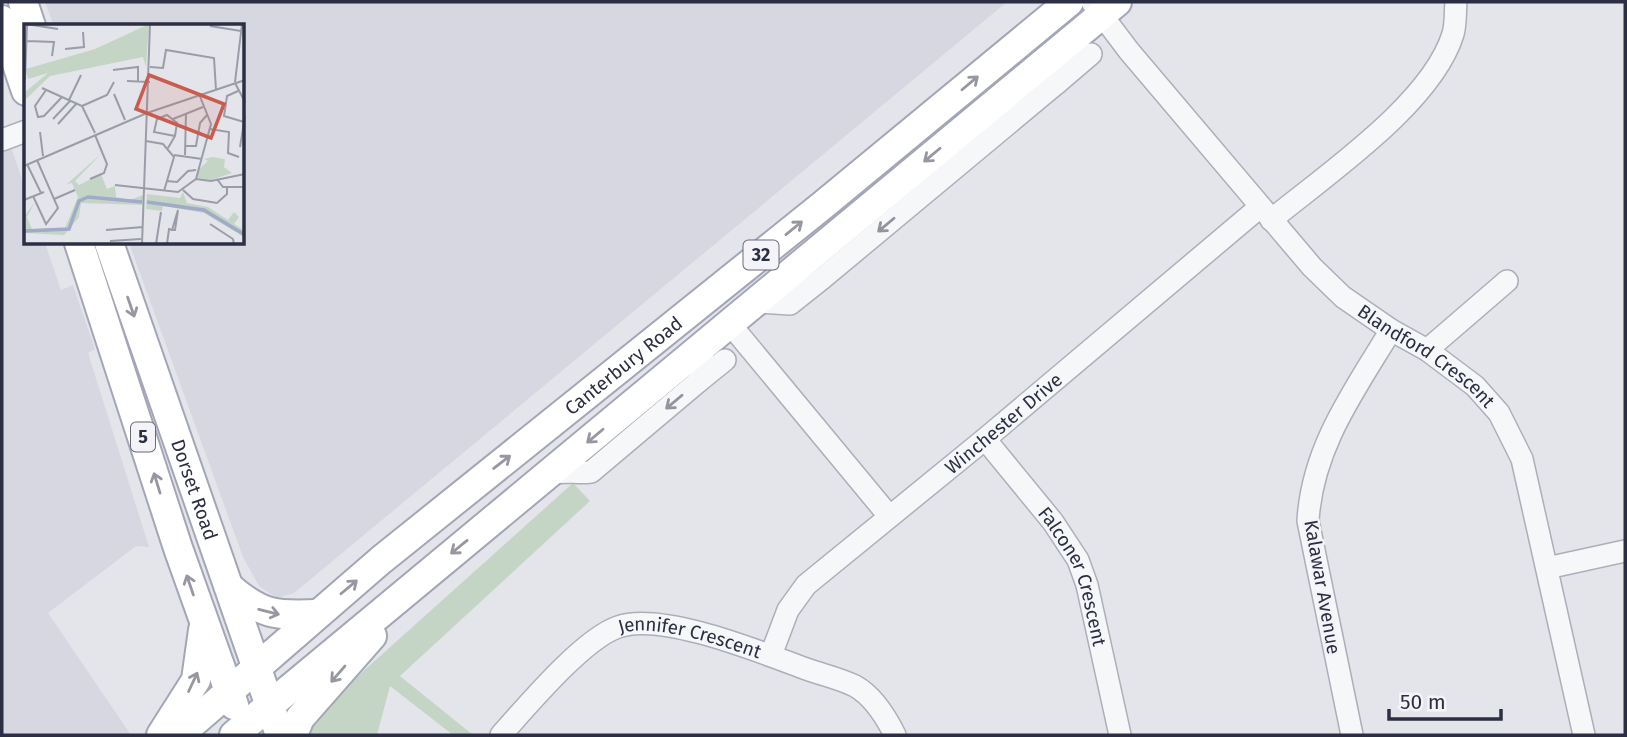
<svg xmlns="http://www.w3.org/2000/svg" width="1627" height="737" font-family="'Fira Sans',sans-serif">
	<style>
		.built { fill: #d6d7e0 }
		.green { fill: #c5d5c5 }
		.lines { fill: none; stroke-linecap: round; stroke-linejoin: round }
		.minor-casing { stroke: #adaeb9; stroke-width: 24 }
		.major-casing { stroke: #a3a6b6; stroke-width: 32 }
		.minor { stroke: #f6f7f9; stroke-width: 21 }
		.major { stroke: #fff; stroke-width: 28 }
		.oneway { stroke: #9697a1 }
		.oneway2 { stroke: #91939e }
		.labels { text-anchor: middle; stroke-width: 5; stroke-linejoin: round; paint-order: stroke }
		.shield { fill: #f4f4f8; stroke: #686a79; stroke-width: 2 }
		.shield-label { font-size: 18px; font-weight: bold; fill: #2c2f43 }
		.street-label { font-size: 19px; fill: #2c2f43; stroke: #f4f4f8 }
		.inset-river { fill: none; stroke: #a0aac9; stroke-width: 3.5 }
		.inset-road { fill: none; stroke: #9a9ca8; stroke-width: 2 }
		.view { fill: #ca5b4f; fill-opacity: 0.15; stroke: #ca5b4f; stroke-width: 3.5 }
		.inset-edge { fill: none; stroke: #2c2f43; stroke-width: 3.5 }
	</style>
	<rect width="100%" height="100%" fill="#e4e5eb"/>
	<path class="built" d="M 45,2 L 1007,2 L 294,593 L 277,598 L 259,586 L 243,557 L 129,243 L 243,243 L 243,26 L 54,26 Z
		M 2,120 L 26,191 L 26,243 L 45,243 L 61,290 L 73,285 L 95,349 L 88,353 L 149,547 L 136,546 L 48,613 L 131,735 L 2,735 Z"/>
	<path class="green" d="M 573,483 L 590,501 L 400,676 L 473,735 L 453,735 L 390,686 L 377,735 L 303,735 L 320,710 Z"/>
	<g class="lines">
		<defs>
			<g id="minor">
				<path id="s1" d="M 1092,2 L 1129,51 L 1312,267 L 1343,297 L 1391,330 L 1427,350 L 1475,386 L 1499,413 L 1522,459 L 1584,735"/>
				<path d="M 1057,83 L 1091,54"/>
				<path d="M 2,140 L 26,131"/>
				<path d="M 1271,220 C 1327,174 1432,103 1453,34 C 1456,24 1455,12 1456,2"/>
				<path d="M 756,302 L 790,304 L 824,277 L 1057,83 L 1068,42"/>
				<path d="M 730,324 L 889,516"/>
				<path d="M 1427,350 L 1507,281"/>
				<path d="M 699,381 L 725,360"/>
				<path id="s2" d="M 985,439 L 1053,522 L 1078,560 L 1087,585 L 1120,735"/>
				<path d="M 550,474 C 565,470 576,474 591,472 L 699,381 L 704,345"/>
				<path d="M 1547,568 L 1625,551"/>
				<path id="s3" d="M 771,655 L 788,610 L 806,585 L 985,439 L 1260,207"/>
				<path id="s4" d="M 501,735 C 527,706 583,639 618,627 C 662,611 765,654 809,670 C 824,675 841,679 855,686 C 873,696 886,717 895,735"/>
				<path d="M 1352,735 L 1308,521 C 1312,448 1354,391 1391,330"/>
			</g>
			<g id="major">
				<path d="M 23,2 L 31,26"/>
				<path d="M 2,20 L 26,91"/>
				<path d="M 79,243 L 178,548 L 234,705"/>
				<path id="s5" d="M 109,243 L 280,735"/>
				<path d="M 229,587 C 261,615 276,616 317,614"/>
				<path d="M 161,735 L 196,680 L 203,630"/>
				<path id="s6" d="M 179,735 L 381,560 L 823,205 L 1069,2"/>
				<path d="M 234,735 L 1117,2"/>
				<path d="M 293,735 L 300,718 L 372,636"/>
			</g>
		</defs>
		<use href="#minor" class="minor-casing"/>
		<use href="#major" class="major-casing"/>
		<use href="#minor" class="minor"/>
		<use href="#major" class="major"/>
	</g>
	<defs><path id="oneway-shaft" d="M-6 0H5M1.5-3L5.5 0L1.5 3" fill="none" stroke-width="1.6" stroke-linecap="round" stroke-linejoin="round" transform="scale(1.75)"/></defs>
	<g class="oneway">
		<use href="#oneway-shaft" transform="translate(970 83) rotate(-40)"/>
		<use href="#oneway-shaft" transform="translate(932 155) rotate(140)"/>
		<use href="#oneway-shaft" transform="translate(794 228) rotate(-39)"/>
		<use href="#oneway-shaft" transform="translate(131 307) rotate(71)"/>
		<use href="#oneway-shaft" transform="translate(595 436) rotate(140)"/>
		<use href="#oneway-shaft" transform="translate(502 462) rotate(-38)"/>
		<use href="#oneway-shaft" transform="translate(157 483) rotate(-107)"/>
		<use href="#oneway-shaft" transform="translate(459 547) rotate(141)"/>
		<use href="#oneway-shaft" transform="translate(190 585) rotate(-109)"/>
		<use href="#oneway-shaft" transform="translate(349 587) rotate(-40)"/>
		<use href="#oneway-shaft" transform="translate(269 612) rotate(14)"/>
		<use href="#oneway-shaft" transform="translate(338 674) rotate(131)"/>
		<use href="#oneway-shaft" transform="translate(193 682) rotate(-65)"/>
	</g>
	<g class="oneway2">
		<use href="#oneway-shaft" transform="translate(886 225) rotate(140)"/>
		<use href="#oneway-shaft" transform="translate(674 402) rotate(140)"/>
	</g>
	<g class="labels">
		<g class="shield">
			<rect x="743.5" y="240.5" width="35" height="29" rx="5"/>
			<rect x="131" y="422.5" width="24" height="29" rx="5"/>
		</g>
		<g class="shield-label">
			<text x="761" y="261">32</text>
			<text x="143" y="443">5</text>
		</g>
		<g class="street-label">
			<text dy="7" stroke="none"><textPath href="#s1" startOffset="490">Blandford Crescent</textPath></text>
			<text dy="7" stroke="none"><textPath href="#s6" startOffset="578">Canterbury Road</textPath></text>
			<text dy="7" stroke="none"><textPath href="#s3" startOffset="334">Winchester Drive</textPath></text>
			<text dy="7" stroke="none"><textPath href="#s5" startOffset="261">Dorset Road</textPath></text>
			<text dy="7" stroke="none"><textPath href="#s2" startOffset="166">Falconer Crescent</textPath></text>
			<text transform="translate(1323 587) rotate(80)" y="7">Kalawar Avenue</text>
			<text dy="7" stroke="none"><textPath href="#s4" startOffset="234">Jennifer Crescent</textPath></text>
		</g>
	</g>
	<g transform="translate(24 24)">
		<rect width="220" height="220" fill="#e4e5eb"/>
		<path d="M 125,0 L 122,43 L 119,33 L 26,52 L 0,77 L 0,69 L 24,49 L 4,55 L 2,45 L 71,25 ZM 78,129 L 51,157 L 55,161 L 77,150 L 83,165 L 91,162 L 92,173 L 106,176 L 119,171 L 120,181 L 57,179 L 55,193 L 40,211 L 0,209 L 0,187 L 2,190 L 11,178 L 3,193 L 8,205 L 41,204 L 54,173 L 48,159 L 43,160 ZM 188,133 L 201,135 L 200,143 L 208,149 L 187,156 L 173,154 L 173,147 L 184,137 L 180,135 ZM 159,168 L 163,179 L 184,183 L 204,196 L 210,188 L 215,193 L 210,200 L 220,206 L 220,213 L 180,189 L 139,182 L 138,187 L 122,185 L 123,170 L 156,174 Z" fill="#c5d5c5"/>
		<path class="inset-river" d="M 123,178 L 180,186 L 221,211M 0,207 L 45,205 L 55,177 L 64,173 L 118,178"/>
		<path class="inset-road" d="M 2,0 L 34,5M 186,2 L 217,7M 3,17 L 30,18 L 28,32M 41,25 L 60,23 L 59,8M 126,43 L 139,44 L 142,26 L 190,34 L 192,66M 89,46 L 114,43 L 114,57M 1,56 L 3,1M 103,57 L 126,58M 211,58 L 218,0M 211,59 L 221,78M 18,64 L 58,82 L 71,109M 22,66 L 11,82 L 14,93 L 20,92 L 38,73M 214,67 L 203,72 L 200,92 L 220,98M 90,70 L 101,96M 45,76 L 57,51M 58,82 L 83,71 L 90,58M 29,95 L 46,77M 149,95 L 179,83M 34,100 L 53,79M 186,105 L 205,108 L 204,129 L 215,133M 16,108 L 19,132M 122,117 L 139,120 L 150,133 L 140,167M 162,122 L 172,122 L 176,99 L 183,91M 216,123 L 221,92M 144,124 L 151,112 L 153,99 L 143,91 L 133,95 L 130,108 L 151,112M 150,131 L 178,135M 161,131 L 162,89M 3,140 L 17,169M 0,142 L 123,89 L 221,56M 66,155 L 80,149 L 83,140 L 71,111M 172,155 L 187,100 L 175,70M 193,155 L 199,163 L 221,163M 143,157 L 153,158 L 164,147 L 172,146M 91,161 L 154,168 L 172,155 L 187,157 L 221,150M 159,166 L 169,175 L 193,179 L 203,170 L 203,162M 9,172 L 22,200 L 34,184 L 13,136M 30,175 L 51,166M 0,176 L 20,168M 186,200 L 209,215 L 210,220M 82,206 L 119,203M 86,217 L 117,215M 118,220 L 126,0M 132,220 L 137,188M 143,220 L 145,205 L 148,206 L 151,206 L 154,186 L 148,206"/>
		<path class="view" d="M 125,51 L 200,80 L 187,114 L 112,85 Z"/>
		<rect width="220" height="220" class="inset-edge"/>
	</g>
	<rect width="1627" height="737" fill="none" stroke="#2c2f43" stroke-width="7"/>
	<path d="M1389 709v10h112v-10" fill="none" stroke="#2c2f43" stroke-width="3.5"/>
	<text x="1400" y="709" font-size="21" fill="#2c2f43" stroke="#f4f4f8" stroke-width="5" paint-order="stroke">50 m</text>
</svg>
